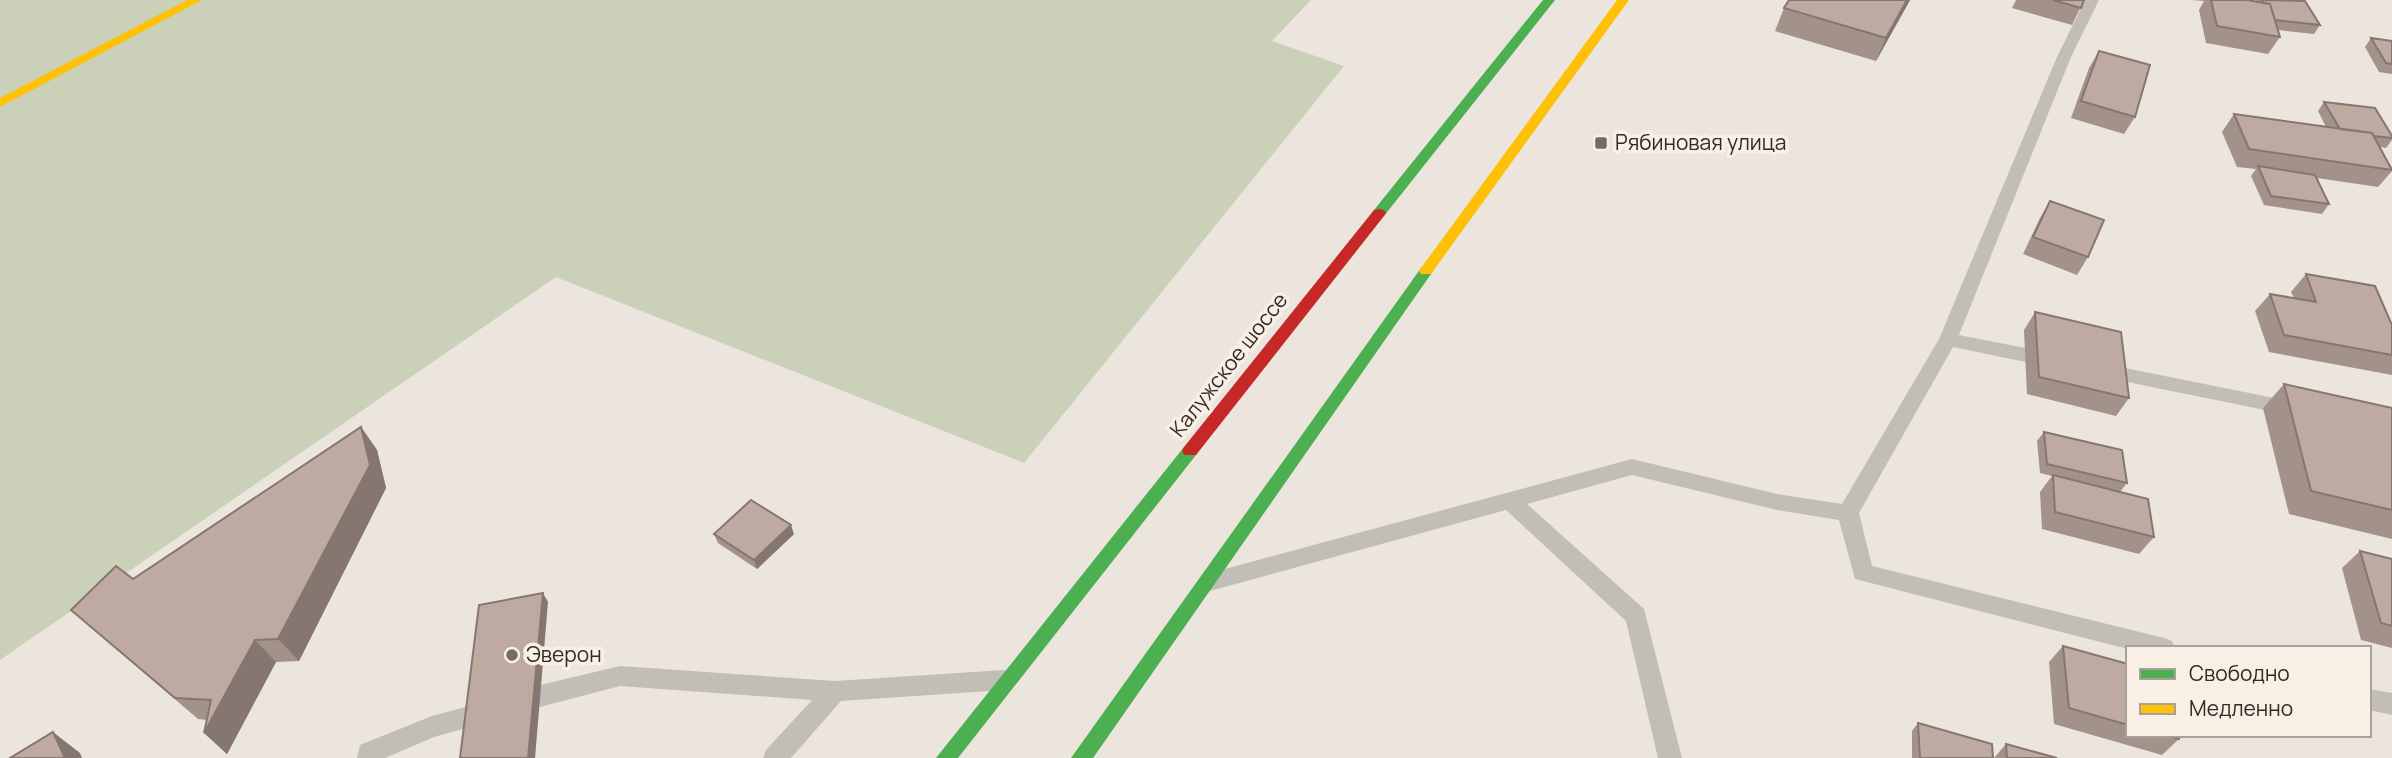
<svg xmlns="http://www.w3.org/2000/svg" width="2392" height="758" font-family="Manrope,sans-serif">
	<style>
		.green { fill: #cbd0b9 }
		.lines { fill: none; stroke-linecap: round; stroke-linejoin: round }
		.lane { fill: #c3bdb8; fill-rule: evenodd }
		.fast { fill: #4caf50; fill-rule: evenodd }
		.slow { fill: #ffc107; fill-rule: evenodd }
		.jam { fill: #c62828; fill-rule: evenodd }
		.wall { fill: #a3928a }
		.shaded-wall { fill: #857770 }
		.building { fill: #beaaa0; stroke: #857770; stroke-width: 2 }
		.poi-dot { fill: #736c66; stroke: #f8f0e5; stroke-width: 2.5 }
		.labels { text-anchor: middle; stroke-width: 7; stroke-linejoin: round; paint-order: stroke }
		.poi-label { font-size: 21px; fill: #332b26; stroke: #f8f0e5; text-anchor: start }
		.street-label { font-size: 21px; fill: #332b26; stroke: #f8f0e5 }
	</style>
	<rect width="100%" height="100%" fill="#ebe5de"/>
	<path class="green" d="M 0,0 L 1311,0 L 1272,41 L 1344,66 L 1024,463 L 556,277 L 0,660 Z"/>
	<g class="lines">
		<path class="lane" d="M 2085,0 L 2099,0 L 2071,57 L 1959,335 L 2050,353 L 2059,360 L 2050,367 L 1953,347 L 1859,513 L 1872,566 L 2164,638 L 2172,641 L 2175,648 L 2128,649 L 1855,579 L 1839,520 L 1777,510 L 1632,475 L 1527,504 L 1644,609 L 1682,758 L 1658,758 L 1626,621 L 1506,510 L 1210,591 L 1202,588 L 1199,582 L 1202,576 L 1210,573 L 1632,459 L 1777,494 L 1842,504 L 1939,339 L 2057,57 Z
			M 2100,363 L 2294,402 L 2301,404 L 2304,409 L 2301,414 L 2294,416 L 2093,375 L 2090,370 L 2093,365 Z
			M 620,666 L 835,681 L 1004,670 L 1012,673 L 1016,680 L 1012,687 L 1004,690 L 841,701 L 791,758 L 763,758 L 766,750 L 812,700 L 620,686 L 540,707 L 532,703 L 528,696 L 532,689 L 540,685 Z
			M 2369,689 L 2392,693 L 2392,715 L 2369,710 Z
			M 473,705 L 481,708 L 485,716 L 481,724 L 434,737 L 385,758 L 357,758 L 360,745 L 432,716 Z"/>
		<path class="fast" d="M 1543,0 L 1555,0 L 1384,216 L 1374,216 L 1372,213 L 1374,210 Z
			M 1426,266 L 1431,268 L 1433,271 L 1431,274 L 1093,758 L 1071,758 L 1421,268 Z
			M 1190,445 L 1196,447 L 1198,451 L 1196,455 L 958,758 L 936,758 L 1184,447 Z"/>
		<path class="slow" d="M 187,0 L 202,0 L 0,107 L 0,98 Z
			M 1617,0 L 1629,0 L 1431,274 L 1421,274 L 1419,271 L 1421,268 Z"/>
		<path class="jam" d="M 1379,209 L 1384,210 L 1386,213 L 1384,216 L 1196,455 L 1184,455 L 1182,451 L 1184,447 L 1374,210 Z"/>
	</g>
	<path class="wall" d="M 1910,0 L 1876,61 L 1775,31 L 1784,8 Z
		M 2016,0 L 2084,0 L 2072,25 L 2012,8 Z
		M 2191,0 L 2247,0 L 2255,1 L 2256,0 L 2301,0 L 2320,25 L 2314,34 L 2278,30 L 2280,37 L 2268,54 L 2206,43 L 2199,10 L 2204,1 Z
		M 2371,38 L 2392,41 L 2392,74 L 2379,72 L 2365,47 Z
		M 2099,51 L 2135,117 L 2124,134 L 2071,118 L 2089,68 Z
		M 2324,102 L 2392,136 L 2392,140 L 2386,148 L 2380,147 L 2392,168 L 2392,171 L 2378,187 L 2317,178 L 2329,204 L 2322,214 L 2264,205 L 2251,176 L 2256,169 L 2237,167 L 2222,132 L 2234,114 L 2326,127 L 2318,111 Z
		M 2050,201 L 2088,257 L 2077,275 L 2023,254 L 2040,218 Z
		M 2306,274 L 2392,323 L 2392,375 L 2269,352 L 2255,311 L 2270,294 L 2294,298 L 2291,292 Z
		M 2035,312 L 2129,398 L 2116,416 L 2027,394 L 2024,330 Z
		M 2284,384 L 2392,408 L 2392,539 L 2289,514 L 2263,408 Z
		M 361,427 L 377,450 L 386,488 L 299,661 L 276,662 L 227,754 L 204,733 L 207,720 L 198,719 L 71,610 L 133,579 Z
		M 2044,432 L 2127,483 L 2120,492 L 2154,537 L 2139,554 L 2042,529 L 2040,492 L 2052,476 L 2040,473 L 2037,441 Z
		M 714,534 L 794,534 L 757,569 L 718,543 Z
		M 2360,551 L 2392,559 L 2392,648 L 2361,640 L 2342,568 Z
		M 2063,646 L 2128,664 L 2128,735 L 2179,735 L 2179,739 L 2162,755 L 2054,724 L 2049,662 Z
		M 1918,723 L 1993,758 L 1912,758 L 1912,731 Z
		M 2006,744 L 2057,758 L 1994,758 Z"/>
	<path class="shaded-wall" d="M 1907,0 L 1910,0 L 1876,61 L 1886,38 Z
		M 361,427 L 377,450 L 386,488 L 299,661 L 278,639 Z
		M 791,525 L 794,534 L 757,569 L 754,560 Z
		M 543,593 L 548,602 L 535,758 L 528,758 Z
		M 255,640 L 276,662 L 227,754 L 204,733 Z
		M 53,732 L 80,753 L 82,758 L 65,758 Z"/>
	<path class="building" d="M 1789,0 L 1907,0 L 1886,38 L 1784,8 Z
		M 2053,0 L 2084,0 L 2081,8 Z
		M 2211,0 L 2247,0 L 2270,4 L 2280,37 L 2217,26 Z
		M 2262,0 L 2305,1 L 2320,25 L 2275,20 L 2270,4 L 2263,3 Z
		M 2371,38 L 2392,41 L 2392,64 L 2386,63 Z
		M 2099,51 L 2150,65 L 2135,117 L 2081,101 Z
		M 2324,102 L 2375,108 L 2392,136 L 2392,138 L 2374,136 L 2372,133 L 2340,129 Z
		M 2234,114 L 2372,133 L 2392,170 L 2249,149 Z
		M 2258,166 L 2315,175 L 2329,204 L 2271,196 Z
		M 2050,201 L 2104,220 L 2088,257 L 2033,237 Z
		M 2306,274 L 2375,286 L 2391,323 L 2392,323 L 2392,355 L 2284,335 L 2270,294 L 2316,302 Z
		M 2035,312 L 2121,332 L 2129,398 L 2039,377 Z
		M 2284,384 L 2392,408 L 2392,510 L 2311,491 Z
		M 361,427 L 370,465 L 278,639 L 255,640 L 204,733 L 211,700 L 175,698 L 71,610 L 116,566 L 133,579 Z
		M 2044,432 L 2122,450 L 2127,483 L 2047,464 Z
		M 2053,475 L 2148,499 L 2154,537 L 2055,512 Z
		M 751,500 L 791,525 L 754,560 L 714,534 Z
		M 2360,551 L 2392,559 L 2392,626 L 2381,623 Z
		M 543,593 L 528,758 L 460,758 L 479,605 Z
		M 2063,646 L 2128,664 L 2128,725 L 2069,708 Z
		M 1918,723 L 1992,744 L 1993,758 L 1920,758 Z
		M 53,732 L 65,758 L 10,758 Z
		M 2164,735 L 2179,735 L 2179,739 Z
		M 2006,744 L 2057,758 L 2007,758 Z"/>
	<g class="poi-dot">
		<rect x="1594" y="136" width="14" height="14" rx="3.5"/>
		<circle cx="512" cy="655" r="7"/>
	</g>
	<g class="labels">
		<g class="poi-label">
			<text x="1615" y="150">Рябиновая улица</text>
			<text x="526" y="662">Эверон</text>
		</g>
		<g class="street-label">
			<text transform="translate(1229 365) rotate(-52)" y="7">Калужское шоссе</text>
		</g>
	</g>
	<rect x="2126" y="646" width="245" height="91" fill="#f8f0e5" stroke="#a9a199" stroke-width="2"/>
	<rect x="2140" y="669" width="35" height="10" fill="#4caf50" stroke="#a9a199" stroke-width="2"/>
	<text x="2189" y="681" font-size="21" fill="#332b26">Свободно</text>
	<rect x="2140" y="704" width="35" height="10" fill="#ffc107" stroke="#a9a199" stroke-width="2"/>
	<text x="2189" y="716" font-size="21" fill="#332b26">Медленно</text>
</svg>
